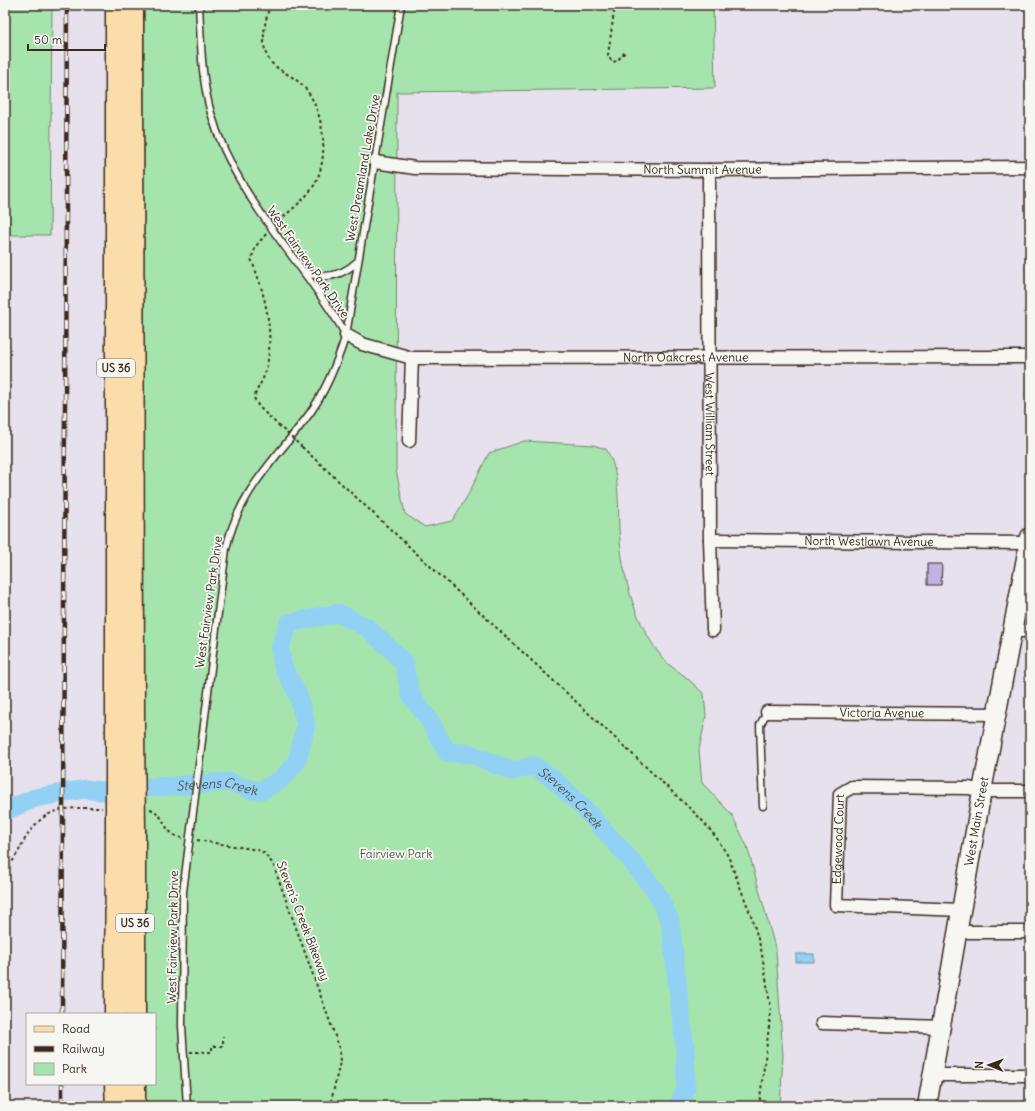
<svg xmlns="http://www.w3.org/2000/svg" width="1035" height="1111" font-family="Delius,sans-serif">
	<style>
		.green { fill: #a5e5ad; stroke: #708866 }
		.water { fill: #93d1f4; stroke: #708e9e }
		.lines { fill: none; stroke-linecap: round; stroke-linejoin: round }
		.river { stroke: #93d1f4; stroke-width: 19 }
		.building { fill: #c2b1e1; stroke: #3b2a1e }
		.lane-casing { stroke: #3b2a1e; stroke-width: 9 }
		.street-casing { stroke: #3b2a1e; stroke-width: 15 }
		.secondary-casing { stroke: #3b2a1e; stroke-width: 21 }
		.primary-casing { stroke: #3b2a1e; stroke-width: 23 }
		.path { stroke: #3b2a1e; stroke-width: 2; stroke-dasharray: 3 3; stroke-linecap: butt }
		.lane { stroke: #f6f6f2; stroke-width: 6 }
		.street { stroke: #f6f6f2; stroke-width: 12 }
		.secondary { stroke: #f6f6f2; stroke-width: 18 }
		.primary { stroke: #faddab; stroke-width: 20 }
		.rail-casing { stroke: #3b2a1e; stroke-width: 4.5 }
		.rail { stroke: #f6f6f2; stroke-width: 3; stroke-dasharray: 9; stroke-linecap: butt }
		.primary-bridge-casing { stroke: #3b2a1e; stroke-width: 23; stroke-linecap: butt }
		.path-bridge { stroke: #3b2a1e; stroke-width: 2; stroke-dasharray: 3 3; stroke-linecap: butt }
		.primary-bridge { stroke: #faddab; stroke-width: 20 }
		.labels { text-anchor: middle; stroke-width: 3.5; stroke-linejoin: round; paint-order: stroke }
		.shield { fill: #f6f6f2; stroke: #73675e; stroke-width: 1 }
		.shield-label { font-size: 11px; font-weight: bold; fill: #3b2a1e }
		.street-label { font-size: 12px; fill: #3b2a1e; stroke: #f6f6f2 }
		.park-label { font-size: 12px; fill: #565942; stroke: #f6f6f2 }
		.water-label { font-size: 13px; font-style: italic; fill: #515454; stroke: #f6f6f2 }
	</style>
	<rect width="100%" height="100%" fill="#e6e1ed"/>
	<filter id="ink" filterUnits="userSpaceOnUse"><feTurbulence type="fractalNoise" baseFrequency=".025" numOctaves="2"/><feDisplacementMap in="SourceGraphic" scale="8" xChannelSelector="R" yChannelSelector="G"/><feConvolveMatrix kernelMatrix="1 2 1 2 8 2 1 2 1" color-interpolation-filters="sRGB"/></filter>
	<g filter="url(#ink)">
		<path class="green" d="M 5,5 L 52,5 L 50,235 L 8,235 L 7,399 L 5,399 Z
			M 144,5 L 713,5 L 715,88 L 397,92 L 396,470 L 405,514 L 425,527 L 452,521 L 468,495 L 489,453 L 524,441 L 593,445 L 606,449 C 620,471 618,503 619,529 C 622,576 634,624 665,661 C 671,667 680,672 687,678 C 693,683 698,689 704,694 L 706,716 L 699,750 L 702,783 L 732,815 L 747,846 L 776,951 L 783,1057 L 780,1106 L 145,1106 L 144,1084 L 155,1084 L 155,1014 L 144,1014 Z"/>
		<path class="water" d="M 796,954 L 814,954 L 814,962 L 796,962 Z"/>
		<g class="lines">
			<path class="river" id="s1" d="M 5,811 L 35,798 L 85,789 L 100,791 L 228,782 L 253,790 L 262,790 L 282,779 L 297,761 L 306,725 L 298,694 L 283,667 L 280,647 L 289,623 L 338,613 L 368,628 L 404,662 L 410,694 L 430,721 L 447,752 L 471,754 L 512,771 L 534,766 L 552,778 L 581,805 L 628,857 L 657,893 L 670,921 L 685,1048 L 686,1089 L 678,1106"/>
		</g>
		<path class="building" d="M 927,564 L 942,564 L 941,585 L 927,585 Z"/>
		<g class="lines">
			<defs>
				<path id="lane" d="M 199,5 C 201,41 201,79 211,113 C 235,199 303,260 346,335
					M 303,271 C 324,281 342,276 358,261
					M 763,806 L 760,725 L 767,712
					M 187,1106 L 182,1026 L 183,892 L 226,549 C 240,488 276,460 310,413 C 327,389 337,363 346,335 L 401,5"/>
				<g id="street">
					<path id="s2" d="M 375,162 L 415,168 L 709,170 L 1030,167"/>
					<path id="s3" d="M 709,170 L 710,540 L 713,630"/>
					<path id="s4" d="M 346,335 L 362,344 L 412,358 L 1030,357"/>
					<path d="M 409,441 L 412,358"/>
					<path id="s5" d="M 710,540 L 1029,543"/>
					<path d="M 1013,631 L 1030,631"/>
					<path id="s6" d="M 767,712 L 997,714"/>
					<path id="s7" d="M 961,910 L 836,905 L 840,794 L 852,787 L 969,788 L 982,791 L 1030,791"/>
					<path d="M 957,932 L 1030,932"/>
					<path d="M 822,1023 L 942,1027"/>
					<path d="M 933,1075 L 1030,1075"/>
				</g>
				<g id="secondary">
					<path id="s8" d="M 927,1106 L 982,791 L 1030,537"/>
				</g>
				<path id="primary" d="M 116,5 L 116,730
					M 133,5 L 134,730
					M 135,832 L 135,1014
					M 115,1014 L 116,833
					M 115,1084 L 116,1106
					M 135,1106 L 135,1084"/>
			</defs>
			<use href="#lane" class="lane-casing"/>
			<use href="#street" class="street-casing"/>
			<use href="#secondary" class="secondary-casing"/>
			<use href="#primary" class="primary-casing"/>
			<path class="path" d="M 270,5 C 265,21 259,46 270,61 C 275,69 296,77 304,87 C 325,111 331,163 311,190 C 302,202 287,213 276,224
				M 615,5 L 608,55 L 612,62 L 617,61 L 625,52
				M 266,234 L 256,246 L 251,259 C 265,293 275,333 266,370 C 264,379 257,388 254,398 L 259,407 L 278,425
				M 302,447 L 628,750 L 700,818 L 716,837 L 728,856 L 752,918 L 761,949 L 766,978 L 771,1011 L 759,1106
				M 150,809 C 167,815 161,833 182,838
				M 197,840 L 258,850 L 264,853 L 273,864 L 339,1047 L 340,1062 L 330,1106
				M 5,871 C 14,861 19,850 25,839 C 45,805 66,808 102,808
				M 190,1052 L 212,1052 L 212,1046 L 223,1046 L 223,1036"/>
			<use href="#lane" class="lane"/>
			<use href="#street" class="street"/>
			<use href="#secondary" class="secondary"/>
			<use href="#primary" class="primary"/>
			<defs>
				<path id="rail" d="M 62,1014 L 67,5
					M 62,1106 L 62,1084"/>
			</defs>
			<use href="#rail" class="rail-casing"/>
			<use href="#rail" class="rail"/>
			<defs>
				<path id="primary-bridge" d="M 134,730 L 135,832
					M 116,833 L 116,730"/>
			</defs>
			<use href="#primary-bridge" class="primary-bridge-casing"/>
			<path class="path-bridge" d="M 278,425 L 302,447"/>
			<use href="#primary-bridge" class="primary-bridge"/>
		</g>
	</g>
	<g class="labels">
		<g class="shield">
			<rect x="97" y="359" width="38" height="18" rx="3"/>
			<rect x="116" y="914" width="38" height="18" rx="3"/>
		</g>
		<g class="shield-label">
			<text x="116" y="372">US 36</text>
			<text x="135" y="927">US 36</text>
		</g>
		<g class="street-label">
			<text transform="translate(363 168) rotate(-80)" y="4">West Dreamland Lake Drive</text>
			<text dy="4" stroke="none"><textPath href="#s2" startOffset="328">North Summit Avenue</textPath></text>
			<text transform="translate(308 262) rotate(55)" y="4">West Fairview Park Drive</text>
			<text dy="4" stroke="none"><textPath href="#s4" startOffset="344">North Oakcrest Avenue</textPath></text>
			<text dy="4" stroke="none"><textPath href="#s3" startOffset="254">West William Street</textPath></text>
			<text dy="4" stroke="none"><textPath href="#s5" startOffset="159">North Westlawn Avenue</textPath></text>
			<text transform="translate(209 602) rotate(-82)" y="4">West Fairview Park Drive</text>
			<text dy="4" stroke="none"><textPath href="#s6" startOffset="115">Victoria Avenue</textPath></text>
			<text dy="4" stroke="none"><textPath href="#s8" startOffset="289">West Main Street</textPath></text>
			<text dy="4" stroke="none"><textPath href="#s7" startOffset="191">Edgewood Court</textPath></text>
			<text transform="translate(303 921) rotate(69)" y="4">Steven's Creek Bikeway</text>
			<text transform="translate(173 937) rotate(-89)" y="4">West Fairview Park Drive</text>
		</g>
		<g class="park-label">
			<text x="396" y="858">Fairview Park</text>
		</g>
		<g class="water-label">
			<text dy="5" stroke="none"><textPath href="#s1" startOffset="216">Stevens Creek</textPath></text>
			<text dy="5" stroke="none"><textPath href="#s1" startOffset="828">Stevens Creek</textPath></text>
		</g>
	</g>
	<rect width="1035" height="1111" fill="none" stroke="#f6f6f2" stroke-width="20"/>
	<rect x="10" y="10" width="1015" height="1091" fill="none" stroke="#3b2a1e" stroke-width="1.5" filter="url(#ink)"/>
	<rect x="26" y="1013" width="130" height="72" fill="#f6f6f2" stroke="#aba49d"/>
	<rect x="34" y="1026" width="20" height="6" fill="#faddab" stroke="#aba49d"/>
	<text x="62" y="1033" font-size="12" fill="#3b2a1e">Road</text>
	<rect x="34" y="1046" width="20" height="6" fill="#3b2a1e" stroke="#aba49d"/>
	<text x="62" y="1053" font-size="12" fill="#3b2a1e">Railway</text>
	<rect x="34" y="1063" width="20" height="12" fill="#a5e5ad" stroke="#aba49d"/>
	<text x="62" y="1073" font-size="12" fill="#3b2a1e">Park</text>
	<g transform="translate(989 1065) rotate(271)" stroke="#f6f6f2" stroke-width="3" paint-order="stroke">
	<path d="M0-3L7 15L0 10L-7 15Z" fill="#3b2a1e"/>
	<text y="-6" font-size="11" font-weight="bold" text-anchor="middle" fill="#3b2a1e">N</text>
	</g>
	<path d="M28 44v6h77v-6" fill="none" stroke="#3b2a1e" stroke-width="2"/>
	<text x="34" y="44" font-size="12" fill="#3b2a1e" stroke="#f6f6f2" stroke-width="3" paint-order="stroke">50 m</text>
</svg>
